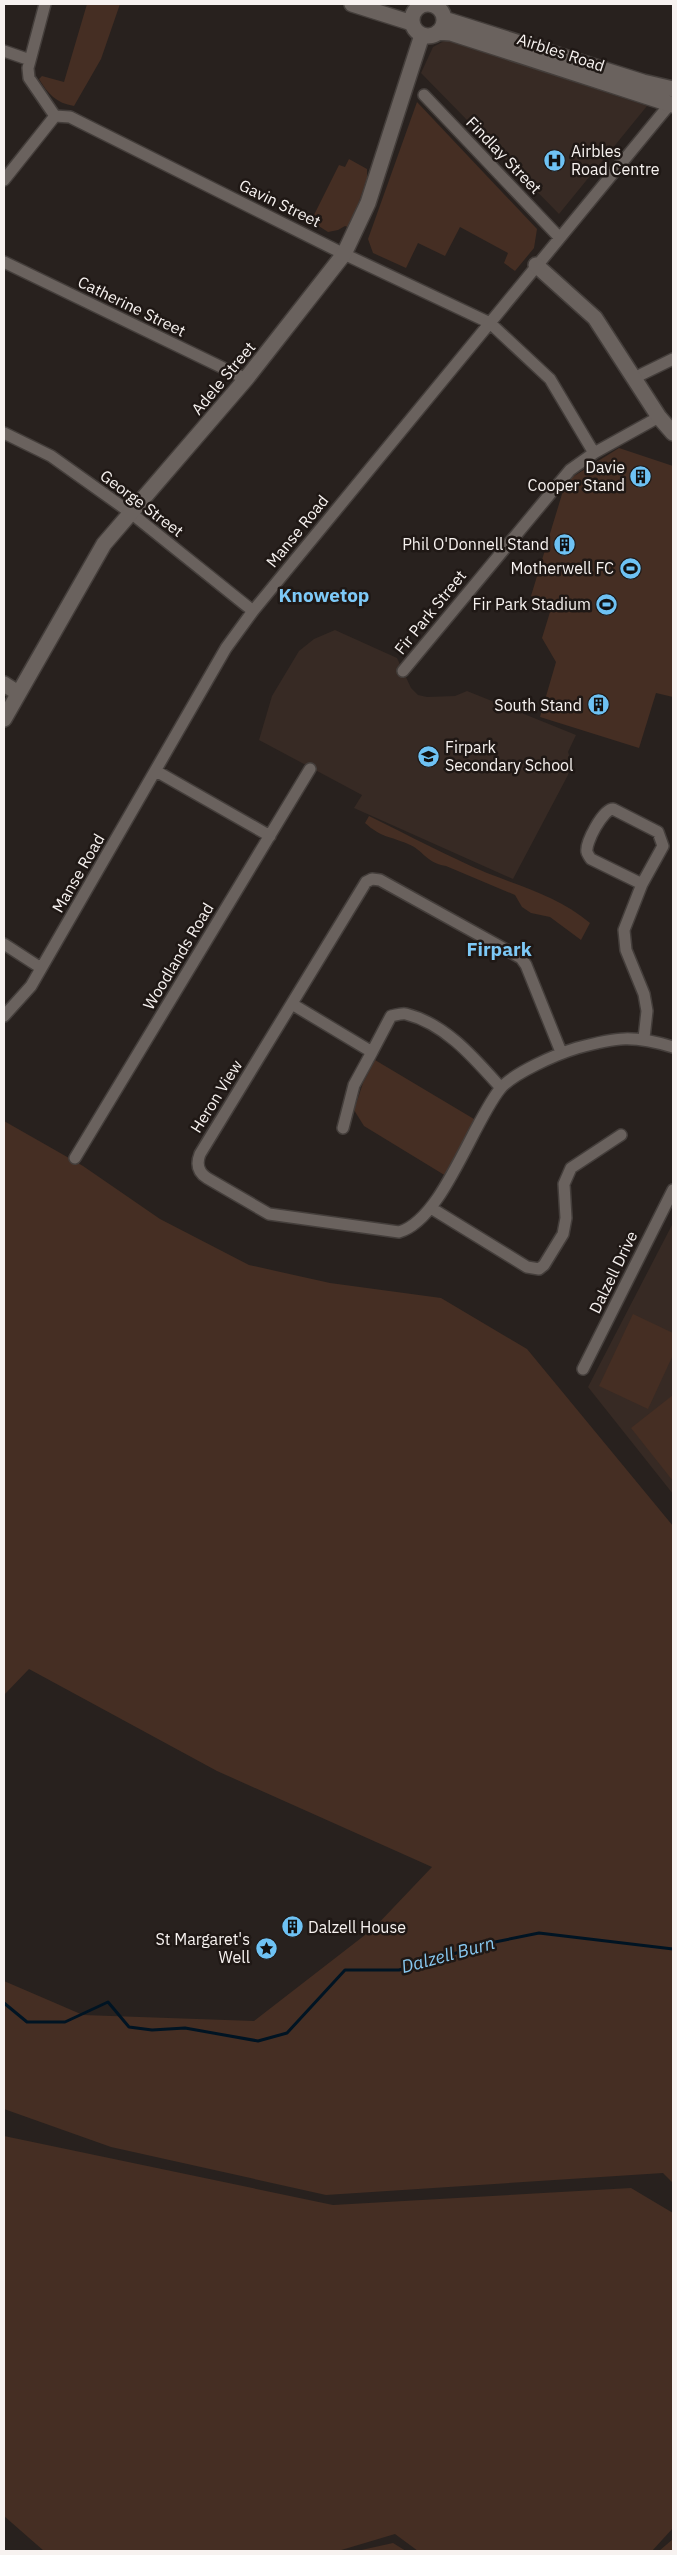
<svg xmlns="http://www.w3.org/2000/svg" width="677" height="2555" font-family="'IBM Plex Sans',sans-serif">
	<style>
		.built { fill: #372a24 }
		.green { fill: #452e23 }
		.lines { fill: none; stroke-linecap: round; stroke-linejoin: round }
		.stream { stroke: #001423; stroke-width: 3 }
		.street-casing { stroke: #443e3b; stroke-width: 14 }
		.secondary-casing { stroke: #443e3b; stroke-width: 18 }
		.street { stroke: #6a625e; stroke-width: 11 }
		.secondary { stroke: #6a625e; stroke-width: 15 }
		.labels { text-anchor: middle; stroke-width: 5; stroke-linejoin: round; paint-order: stroke }
		.street-label { font-size: 16px; fill: #f7f2f0; stroke: #1f1815 }
		.poi-label { font-size: 16px; fill: #f7f2f0; stroke: #1f1815; text-anchor: end }
		.water-label { font-size: 18px; font-style: italic; fill: #87c7ef; stroke: #1f1815 }
		.quarter-label { font-size: 19px; font-weight: bold; fill: #7dc9f7; stroke: #1f1815 }
	</style>
	<rect width="100%" height="100%" fill="#28211e"/>
	<path class="built" d="M 446,40 L 647,106 L 559,214 L 421,73 L 433,47 Z
		M 335,630 L 397,658 L 411,688 L 418,695 L 427,697 L 455,696 L 467,691 L 576,735 L 568,752 L 571,761 L 568,775 L 513,879 L 354,808 L 362,795 L 259,740 L 272,696 L 299,651 L 314,639 Z
		M 673,1223 L 673,1494 L 588,1387 Z"/>
	<path class="green" d="M 87,4 L 120,4 L 101,59 L 74,106 C 56,103 48,94 39,79 L 42,76 L 64,82 Z
		M 417,102 L 537,229 L 534,248 L 515,271 L 504,263 L 508,253 L 460,227 L 445,256 L 418,243 L 406,268 L 373,253 L 368,239 Z
		M 349,159 L 367,169 L 367,178 L 350,228 L 345,226 L 338,230 L 328,232 L 311,221 L 339,165 L 345,167 Z
		M 619,448 L 673,466 L 673,697 L 656,693 L 639,748 L 540,717 L 556,662 L 542,638 L 550,612 L 531,596 L 566,481 Z
		M 369,816 C 408,835 447,856 487,873 C 523,887 561,898 590,923 L 581,940 L 550,917 L 531,913 L 522,907 L 515,895 L 446,866 C 424,862 424,850 408,844 C 390,836 382,838 365,823 Z
		M 375,1060 L 479,1122 L 446,1176 L 364,1126 L 354,1110 L 363,1083 Z
		M 4,1121 L 83,1166 L 160,1219 L 249,1265 L 330,1283 L 441,1298 L 527,1349 L 673,1526 L 673,2183 L 663,2173 L 326,2195 L 111,2147 L 4,2109 L 4,1981 L 83,2015 L 254,2021 L 374,1928 L 432,1867 L 217,1771 L 29,1669 L 4,1695 Z
		M 633,1314 L 673,1333 L 673,1355 L 648,1409 L 599,1386 Z
		M 673,1395 L 673,1481 L 631,1428 Z
		M 4,2136 L 333,2205 L 631,2188 L 673,2213 L 673,2528 L 652,2551 L 418,2551 L 395,2534 L 338,2551 L 44,2551 L 4,2516 Z
		M 673,2539 L 673,2551 L 659,2551 Z
		M 393,2543 L 406,2551 L 357,2551 Z"/>
	<g class="lines">
		<path class="stream" d="M 4,2003 L 27,2022 L 65,2022 L 108,2002 L 129,2027 L 152,2030 L 185,2028 L 258,2041 L 287,2033 L 345,1970 L 399,1970 L 490,1943 L 539,1933 L 673,1949"/>
		<defs>
			<path id="street" d="M 45,4 L 28,68 L 29,78 L 55,116
				M 4,51 L 30,60
				M 424,95 L 559,237
				M 55,116 L 70,117 L 344,254 L 490,323 L 550,379 L 594,453
				M 4,180 L 55,116
				M 4,262 L 246,379
				M 634,378 L 673,359
				M 4,433 L 51,456 L 131,513 L 253,611
				M 403,671 L 570,470 L 594,453 L 659,417
				M 156,771 L 270,836
				M 642,884 L 591,859 C 590,858 587,853 587,852 C 585,843 603,809 613,809 L 658,832 L 663,846 L 642,884 L 624,930 L 626,950 L 644,994 L 647,1011 L 644,1038
				M 4,944 L 41,968
				M 292,1004 L 372,1052 L 391,1016 C 396,1015 402,1013 406,1014 C 446,1024 475,1059 501,1088
				M 4,1016 L 31,986 L 226,648 L 253,611 L 670,104
				M 561,1052 L 526,965 L 521,958 L 380,880 L 372,879 L 366,882 L 200,1154 C 196,1164 198,1172 207,1178 L 269,1214 L 399,1232 C 442,1220 472,1124 500,1089 C 513,1073 557,1054 577,1048 C 617,1037 633,1035 673,1047
				M 343,1128 L 354,1085 L 372,1052
				M 75,1158 L 310,769
				M 431,1208 L 527,1267 L 539,1269 L 544,1265 L 563,1234 L 566,1218 L 564,1184 L 571,1168 L 621,1135
				M 583,1369 L 673,1190"/>
			<path id="secondary" d="M 352,4 L 412,23
				M412 20a16 16 0 1 1 32 0a16 16 0 1 1-32 0Z
				M 444,19 L 643,82 L 673,89
				M 438,32 L 451,33 L 673,105
				M 536,265 L 595,318 L 659,417 L 673,433
				M 4,684 L 18,693
				M 4,719 L 104,544 L 246,379 L 344,254 L 368,203 L 422,35"/>
		</defs>
		<use href="#street" class="street-casing"/>
		<use href="#secondary" class="secondary-casing"/>
		<use href="#street" class="street"/>
		<use href="#secondary" class="secondary"/>
	</g>
	<defs>
		<symbol id="hospital-disc" viewBox="-11 -11 22 22"><circle r="9.5" fill="#6ec2f4" stroke="#1f1815"/><path d="M-5-5h3v3.5h4V-5h3V5h-3V1.5h-4V5h-3Z" fill="#111"/></symbol>
		<symbol id="building-disc" viewBox="-11 -11 22 22"><circle r="9.5" fill="#6ec2f4" stroke="#1f1815"/><path d="M-4-6H4V6H1V3H-1V6H-4ZM-2.5-4.3h1.7v1.8h-1.7ZM.8-4.3h1.7v1.8H.8ZM-2.5-1h1.7V.8h-1.7ZM.8-1h1.7V.8H.8Z" fill="#111"/></symbol>
		<symbol id="stadium-disc" viewBox="-11 -11 22 22"><circle r="9.5" fill="#6ec2f4" stroke="#1f1815"/><path d="M0-5a6.5 5 0 1 0 0 10a6.5 5 0 1 0 0-10ZM-3.5-1.8h7v3.6h-7Z" fill="#111"/></symbol>
		<symbol id="school-disc" viewBox="-11 -11 22 22"><circle r="9.5" fill="#6ec2f4" stroke="#1f1815"/><path d="M0-5L7-2L0 1L-7-2ZM-4 1L0 2.5L4 1V4Q0 6-4 4Z" fill="#111"/></symbol>
		<symbol id="sight-disc" viewBox="-11 -11 22 22"><circle r="9.5" fill="#6ec2f4" stroke="#1f1815"/><path d="M0-6L1.8-2.2L6-1.7L2.9 1.2L3.7 5.4L0 3.3L-3.7 5.4L-2.9 1.2L-6-1.7L-1.8-2.2Z" fill="#111"/></symbol>
	</defs>
	<g fill-rule="evenodd">
		<use href="#hospital-disc" x="542" y="148" width="25" height="25"/>
		<use href="#building-disc" x="628" y="464" width="25" height="25"/>
		<use href="#building-disc" x="552" y="532" width="25" height="25"/>
		<use href="#stadium-disc" x="618" y="556" width="25" height="25"/>
		<use href="#stadium-disc" x="594" y="592" width="25" height="25"/>
		<use href="#building-disc" x="586" y="692" width="25" height="25"/>
		<use href="#school-disc" x="416" y="744" width="25" height="25"/>
		<use href="#building-disc" x="280" y="1914" width="25" height="25"/>
		<use href="#sight-disc" x="254" y="1936" width="25" height="25"/>
	</g>
	<g class="labels">
		<g class="street-label">
			<text transform="translate(561 52) rotate(18)" y="6">Airbles Road</text>
			<text transform="translate(504 155) rotate(46)" y="6">Findlay Street</text>
			<text transform="translate(280 203) rotate(26)" y="6">Gavin Street</text>
			<text transform="translate(132 306) rotate(26)" y="6">Catherine Street</text>
			<text transform="translate(223 378) rotate(-50)" y="6">Adele Street</text>
			<text transform="translate(142 503) rotate(37)" y="6">George Street</text>
			<text transform="translate(297 531) rotate(-51)" y="6">Manse Road</text>
			<text transform="translate(430 612) rotate(-51)" y="6">Fir Park Street</text>
			<text transform="translate(78 873) rotate(-60)" y="6">Manse Road</text>
			<text transform="translate(178 956) rotate(-59)" y="6">Woodlands Road</text>
			<text transform="translate(216 1096) rotate(-58)" y="6">Heron View</text>
			<text transform="translate(613 1272) rotate(-64)" y="6">Dalzell Drive</text>
		</g>
		<g class="poi-label">
			<text x="571" y="157" text-anchor="start">Airbles<tspan x="571" dy="18">Road Centre</tspan></text>
			<text x="625" y="473">Davie<tspan x="625" dy="18">Cooper Stand</tspan></text>
			<text x="549" y="550">Phil O'Donnell Stand</text>
			<text x="614" y="574">Motherwell FC</text>
			<text x="591" y="610">Fir Park Stadium</text>
			<text x="582" y="711">South Stand</text>
			<text x="445" y="753" text-anchor="start">Firpark<tspan x="445" dy="18">Secondary School</tspan></text>
			<text x="308" y="1933" text-anchor="start">Dalzell House</text>
			<text x="250" y="1945">St Margaret's<tspan x="250" dy="18">Well</tspan></text>
		</g>
		<g class="water-label">
			<text transform="translate(448 1955) rotate(-15)" y="6">Dalzell Burn</text>
		</g>
		<g class="quarter-label">
			<text x="324" y="602">Knowetop</text>
			<text x="499" y="956">Firpark</text>
		</g>
	</g>
	<rect width="677" height="2555" fill="none" stroke="#f7f2f0" stroke-width="10"/>
</svg>
